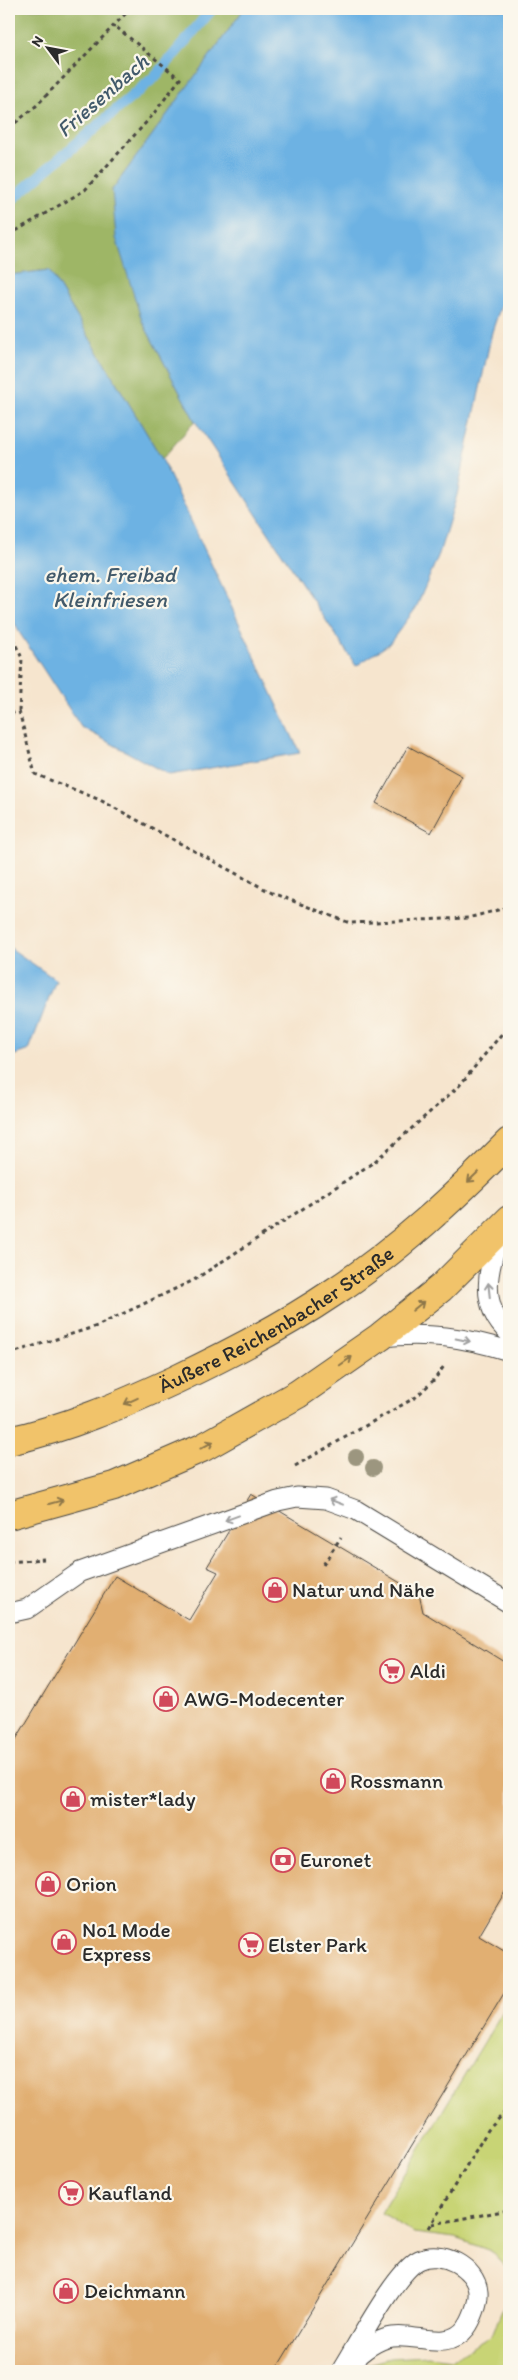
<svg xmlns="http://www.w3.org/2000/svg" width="518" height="2380" font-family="Itim,sans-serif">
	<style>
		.green { fill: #c8d475; stroke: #7a8050 }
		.forest { fill: #9eb666; stroke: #647048 }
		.water { fill: #6db2e3; stroke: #4c6e87 }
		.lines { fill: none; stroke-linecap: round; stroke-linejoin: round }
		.stream { stroke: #6db2e3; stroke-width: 11 }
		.building { fill: #e1af72 }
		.lane-casing { stroke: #494743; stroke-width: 21 }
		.primary-casing { stroke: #494743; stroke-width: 30 }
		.path { stroke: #494743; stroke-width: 3; stroke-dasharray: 4 4; stroke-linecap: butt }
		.lane { stroke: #fff; stroke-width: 19 }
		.primary { stroke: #f1c36a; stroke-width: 28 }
		.tree { fill: #9c967f }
		.oneway { stroke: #8e774a }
		.oneway2 { stroke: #a0a0a0 }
		.labels { text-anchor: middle; stroke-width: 4.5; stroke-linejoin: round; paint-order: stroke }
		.street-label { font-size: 21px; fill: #2b2b2b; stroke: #fbf7ec }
		.poi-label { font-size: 21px; fill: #2b2b2b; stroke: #fbf7ec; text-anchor: start }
		.water-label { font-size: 22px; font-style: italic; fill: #425a6b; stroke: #fbf7ec }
	</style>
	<rect width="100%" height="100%" fill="#fbf7ec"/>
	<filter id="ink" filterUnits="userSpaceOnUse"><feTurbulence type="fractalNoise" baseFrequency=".02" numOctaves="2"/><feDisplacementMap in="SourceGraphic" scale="10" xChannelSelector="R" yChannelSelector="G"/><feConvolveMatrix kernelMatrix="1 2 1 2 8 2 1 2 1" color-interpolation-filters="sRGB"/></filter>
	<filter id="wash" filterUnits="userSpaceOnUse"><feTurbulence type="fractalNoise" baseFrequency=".0096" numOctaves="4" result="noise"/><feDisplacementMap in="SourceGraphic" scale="20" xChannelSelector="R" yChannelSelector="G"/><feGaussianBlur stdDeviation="1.12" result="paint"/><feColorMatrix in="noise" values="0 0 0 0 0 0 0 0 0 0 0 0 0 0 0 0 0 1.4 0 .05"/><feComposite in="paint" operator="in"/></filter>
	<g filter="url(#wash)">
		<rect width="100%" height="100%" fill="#f6e5ce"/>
		<path class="green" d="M 509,2001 L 509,2270 L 491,2251 L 455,2238 L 414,2233 L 381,2213 Z
			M 509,2293 L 509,2371 L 359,2371 L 364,2365 L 390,2358 L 429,2356 L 453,2359 L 492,2335 Z"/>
		<path class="forest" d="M 9,9 L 244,9 L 112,190 L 142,321 L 195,421 L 162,459 L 49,270 L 9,275 Z"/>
		<path class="water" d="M 244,9 L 509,9 L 509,281 L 492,332 L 457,495 L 439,554 L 416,608 L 389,644 L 356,666 L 195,421 L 142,321 L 116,238 L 112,190 Z
			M 49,270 L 162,459 L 300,753 L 169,775 L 81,727 L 19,632 L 9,611 L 9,275 Z
			M 9,947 L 56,980 L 29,1050 L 9,1057 Z"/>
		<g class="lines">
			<path class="stream" d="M 9,202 L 158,74 L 212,9"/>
		</g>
		<g id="blocks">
			<path class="building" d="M 408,746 L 462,776 L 431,833 L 376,803 Z
				M 251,1494 L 419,1594 L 423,1612 L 509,1665 L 509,1885 L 479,1936 L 509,1954 L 509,1985 L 275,2371 L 9,2371 L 9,1751 L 115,1576 L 189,1620 L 218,1572 L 207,1567 Z"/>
		</g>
	</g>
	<g filter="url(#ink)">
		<use href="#blocks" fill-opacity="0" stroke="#494743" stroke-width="1"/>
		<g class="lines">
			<defs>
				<path id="lane" d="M 500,1232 C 489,1266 477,1305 509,1333
					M 380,1337 C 428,1332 464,1337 509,1351
					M 9,1613 L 27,1609 L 80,1572 L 278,1501 L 297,1497 L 326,1499 L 356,1510 L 509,1603
					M 341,2371 C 357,2346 396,2271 419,2260 C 441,2249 476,2267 478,2292 C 479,2302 472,2320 466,2328 C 447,2353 413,2331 387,2338 C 368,2344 356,2357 341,2371"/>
				<g id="primary">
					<path id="s1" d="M 9,1441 C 67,1428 121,1405 175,1380 C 230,1354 284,1326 334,1292 C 398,1250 455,1197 509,1142"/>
					<path d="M 9,1515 L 114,1486 L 202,1448 L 298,1394 L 380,1337 L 441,1288 L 509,1220"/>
				</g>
			</defs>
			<use href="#lane" class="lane-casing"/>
			<use href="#primary" class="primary-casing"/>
			<path class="path" d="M 9,128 L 36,106 L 130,9
				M 9,235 L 85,190 L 151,117 L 180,79 L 115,26
				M 9,631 L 22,658 L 19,711 L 9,714
				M 19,711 L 35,774 L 100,800 L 272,893 L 350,923 L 468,918 L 509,907
				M 9,1354 L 97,1326 L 194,1280 L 374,1162 L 459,1086 L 509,1025
				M 295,1466 L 416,1397 L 434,1380 L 444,1366
				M 9,1562 L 44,1559
				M 323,1565 L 341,1537
				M 432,2224 L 509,2210
				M 429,2228 L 488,2130 L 509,2108"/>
			<use href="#lane" class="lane"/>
			<use href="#primary" class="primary"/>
		</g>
		<g class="tree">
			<circle cx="356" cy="1457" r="8"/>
			<circle cx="373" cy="1468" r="8"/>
		</g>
		<defs><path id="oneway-shaft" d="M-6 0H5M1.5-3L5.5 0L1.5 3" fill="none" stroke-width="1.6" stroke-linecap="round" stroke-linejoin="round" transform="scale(1.25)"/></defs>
		<g class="oneway">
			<use href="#oneway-shaft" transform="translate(473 1177) rotate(136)"/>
			<use href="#oneway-shaft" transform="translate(418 1306) rotate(-39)"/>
			<use href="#oneway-shaft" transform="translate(346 1361) rotate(-35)"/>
			<use href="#oneway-shaft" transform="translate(131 1401) rotate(155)"/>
			<use href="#oneway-shaft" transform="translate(207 1445) rotate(-28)"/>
			<use href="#oneway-shaft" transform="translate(56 1502) rotate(-15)"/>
		</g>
		<g class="oneway2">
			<use href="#oneway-shaft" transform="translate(489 1290) rotate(-96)"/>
			<use href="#oneway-shaft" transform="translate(463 1340) rotate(11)"/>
			<use href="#oneway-shaft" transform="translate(336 1502) rotate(-159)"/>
			<use href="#oneway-shaft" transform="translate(232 1518) rotate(160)"/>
		</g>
	</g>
	<defs>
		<symbol id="shop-ring" viewBox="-11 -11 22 22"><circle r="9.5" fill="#fbf7ec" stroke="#d1495b" stroke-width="1.5"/><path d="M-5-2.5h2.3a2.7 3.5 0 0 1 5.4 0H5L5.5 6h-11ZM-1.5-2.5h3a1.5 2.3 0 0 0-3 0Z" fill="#d1495b"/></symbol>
		<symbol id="supermarket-ring" viewBox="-11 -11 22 22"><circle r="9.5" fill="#fbf7ec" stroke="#d1495b" stroke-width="1.5"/><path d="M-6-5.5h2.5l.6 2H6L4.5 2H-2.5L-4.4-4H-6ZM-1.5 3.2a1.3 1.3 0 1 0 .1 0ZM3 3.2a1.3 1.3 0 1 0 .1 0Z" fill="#d1495b"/></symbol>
		<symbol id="bank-ring" viewBox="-11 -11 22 22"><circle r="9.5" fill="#fbf7ec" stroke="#d1495b" stroke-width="1.5"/><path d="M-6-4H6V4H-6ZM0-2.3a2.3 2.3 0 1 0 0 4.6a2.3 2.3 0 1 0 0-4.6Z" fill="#d1495b"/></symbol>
	</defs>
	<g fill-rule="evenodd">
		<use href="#shop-ring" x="261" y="1576" width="28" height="28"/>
		<use href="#supermarket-ring" x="378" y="1657" width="28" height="28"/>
		<use href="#shop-ring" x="152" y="1685" width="28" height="28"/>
		<use href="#shop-ring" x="319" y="1767" width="28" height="28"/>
		<use href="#shop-ring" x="59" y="1785" width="28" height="28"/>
		<use href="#bank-ring" x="269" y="1846" width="28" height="28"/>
		<use href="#shop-ring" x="34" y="1870" width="28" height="28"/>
		<use href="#shop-ring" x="50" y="1928" width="28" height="28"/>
		<use href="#supermarket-ring" x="237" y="1931" width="28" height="28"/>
		<use href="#supermarket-ring" x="57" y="2179" width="28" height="28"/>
		<use href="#shop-ring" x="52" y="2277" width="28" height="28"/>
	</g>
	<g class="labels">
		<g class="street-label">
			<text dy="7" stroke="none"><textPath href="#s1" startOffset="295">Äußere Reichenbacher Straße</textPath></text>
		</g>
		<g class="poi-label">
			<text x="292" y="1597">Natur und Nähe</text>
			<text x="410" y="1678">Aldi</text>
			<text x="184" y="1706">AWG-Modecenter</text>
			<text x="350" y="1788">Rossmann</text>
			<text x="90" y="1806">mister*lady</text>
			<text x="300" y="1867">Euronet</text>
			<text x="66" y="1891">Orion</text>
			<text x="82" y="1937">No1 Mode<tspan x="82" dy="24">Express</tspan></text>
			<text x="268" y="1952">Elster Park</text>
			<text x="88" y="2200">Kaufland</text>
			<text x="84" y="2298">Deichmann</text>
		</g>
		<g class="water-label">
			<text transform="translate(102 95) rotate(-41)" y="8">Friesenbach</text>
			<text x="110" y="582">ehem. Freibad<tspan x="110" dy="25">Kleinfriesen</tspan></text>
		</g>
	</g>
	<rect width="518" height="2380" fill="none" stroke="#fbf7ec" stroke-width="30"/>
	<g transform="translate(48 48) rotate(302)" stroke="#fbf7ec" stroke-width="4" paint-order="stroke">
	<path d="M0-4L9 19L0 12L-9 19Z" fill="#2b2b2b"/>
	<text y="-8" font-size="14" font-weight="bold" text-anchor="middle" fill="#2b2b2b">N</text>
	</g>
</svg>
